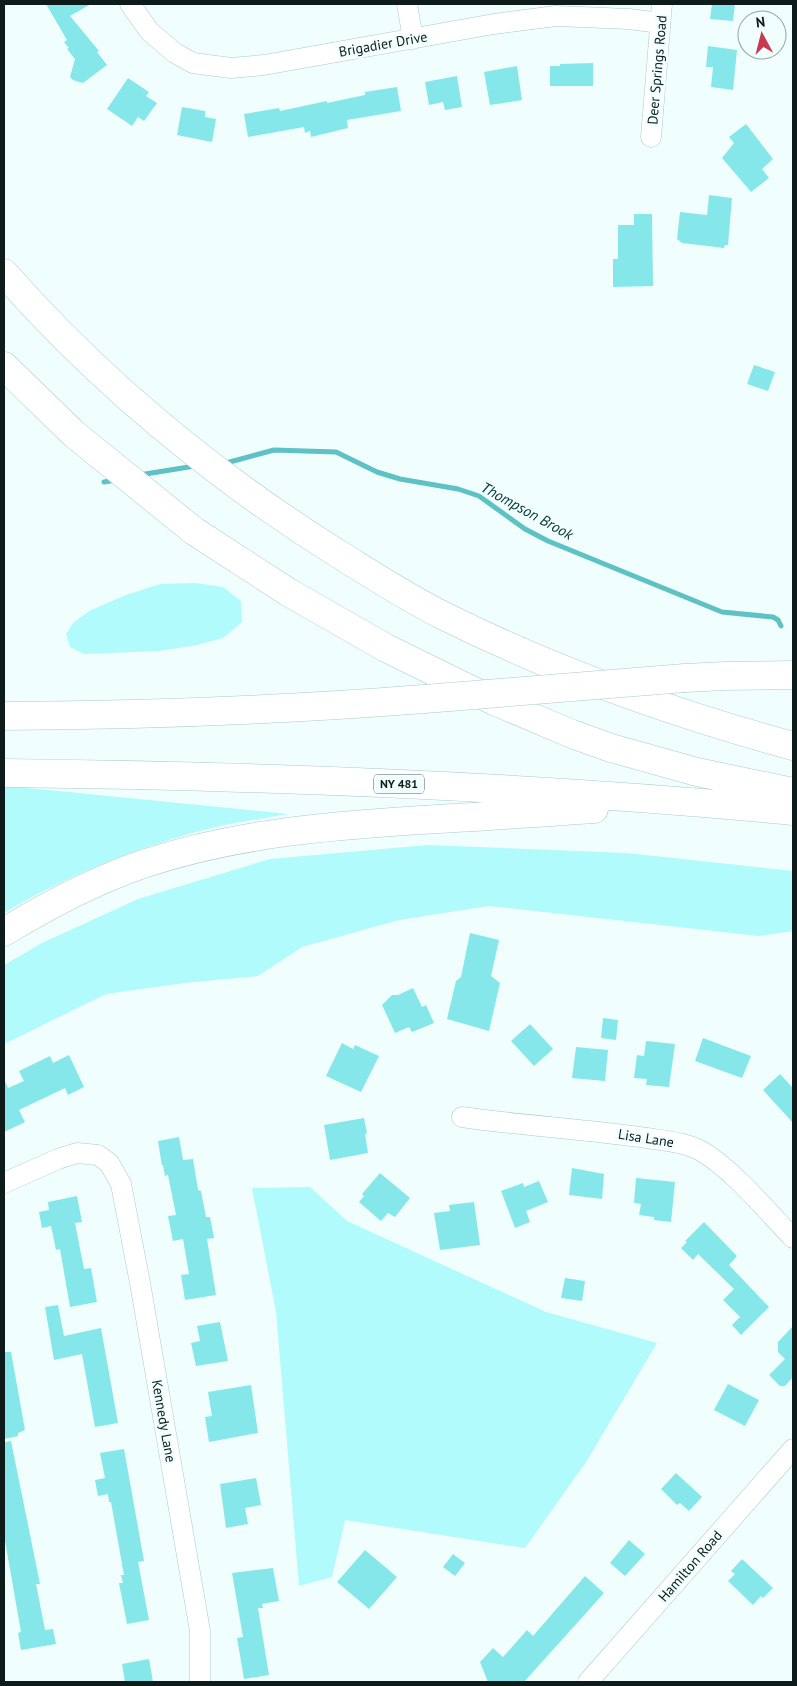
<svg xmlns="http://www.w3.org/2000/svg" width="797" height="1686" font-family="'PT Sans',sans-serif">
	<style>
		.green { fill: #b1fbfd }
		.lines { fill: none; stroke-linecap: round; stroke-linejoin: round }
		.stream { stroke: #5ec1c4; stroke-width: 5 }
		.building { fill: #85e7ea }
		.minor-casing { stroke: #a8cacb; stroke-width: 21 }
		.motorway-casing { stroke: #a8cacb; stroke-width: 29 }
		.minor { stroke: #fff; stroke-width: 20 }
		.motorway { stroke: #fff; stroke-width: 28 }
		.motorway-bridge-casing { stroke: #a8cacb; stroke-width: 29; stroke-linecap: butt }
		.motorway-bridge { stroke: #fff; stroke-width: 28 }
		.labels { text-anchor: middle; stroke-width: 5; stroke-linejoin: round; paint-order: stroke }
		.shield { fill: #f0fefe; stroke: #525f5f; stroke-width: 1 }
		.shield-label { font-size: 12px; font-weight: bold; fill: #0e1b1b }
		.street-label { font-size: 14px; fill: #0e1b1b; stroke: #f0fefe }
		.water-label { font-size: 15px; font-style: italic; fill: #033536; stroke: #f0fefe }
	</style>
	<rect width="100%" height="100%" fill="#f0fefe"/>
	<path class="green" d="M 195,583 L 223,587 L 241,601 L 242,622 L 223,638 L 197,645 L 159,651 L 84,654 L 70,647 L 66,634 L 74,622 L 91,610 L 126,595 L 160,584 Z
		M 4,787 L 18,787 L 289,814 C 259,819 229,823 200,831 C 132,849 64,877 4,913 Z
		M 428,845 L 627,853 L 793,871 L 793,931 L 759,936 L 489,906 L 399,920 L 302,947 L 258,976 L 184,983 L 106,994 L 4,1044 L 4,965 L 42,943 L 138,899 L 270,859 Z
		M 310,1187 L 347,1221 L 546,1312 L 657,1343 L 586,1462 L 525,1548 L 345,1520 L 332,1577 L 299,1586 L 276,1312 L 252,1188 Z"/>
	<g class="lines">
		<path class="stream" d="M 226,463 L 274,450 L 336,452 L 377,472 L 400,479 L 458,489 L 479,496 L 525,529 L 548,541 L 722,612 L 773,617 L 778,620 L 781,626
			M 139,475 L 195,466
			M 104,482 L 116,480"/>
	</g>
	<path class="building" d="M 46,4 L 91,4 L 70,16 L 99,51 L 97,52 L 107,65 L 83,83 L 73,80 L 70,77 L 75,59 L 67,49 L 69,48 L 64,42 L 67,40 Z
		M 712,4 L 735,4 L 733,21 L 710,19 Z
		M 708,46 L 737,50 L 733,90 L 711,87 L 713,67 L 706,67 Z
		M 593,63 L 593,86 L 550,86 L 550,66 L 560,66 L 560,64 Z
		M 517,66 L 522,100 L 490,105 L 484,72 Z
		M 457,76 L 462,107 L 445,110 L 443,102 L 429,105 L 425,82 Z
		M 128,78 L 149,92 L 146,96 L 157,103 L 144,121 L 138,117 L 132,126 L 107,109 Z
		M 397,87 L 401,111 L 347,120 L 348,128 L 311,137 L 310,131 L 305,133 L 304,127 L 248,137 L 244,114 L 279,108 L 280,111 L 327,101 L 327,103 L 365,95 L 365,92 Z
		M 182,107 L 205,111 L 205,117 L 216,119 L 212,142 L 177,135 Z
		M 746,124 L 773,159 L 762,169 L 769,178 L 751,192 L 722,158 L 734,143 L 729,137 Z
		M 709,195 L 732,198 L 728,245 L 725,245 L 724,248 L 682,243 L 677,239 L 680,212 L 707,215 Z
		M 634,214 L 652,214 L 653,286 L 613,287 L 613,259 L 618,259 L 618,225 L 634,225 Z
		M 754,365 L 775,372 L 768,391 L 747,384 Z
		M 470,933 L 499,940 L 491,976 L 500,983 L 489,1031 L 447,1019 L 456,981 L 461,977 Z
		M 413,988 L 422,1007 L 426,1005 L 434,1023 L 412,1032 L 409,1027 L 395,1033 L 382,1005 L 392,995 L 398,995 Z
		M 603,1018 L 618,1020 L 616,1040 L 601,1038 Z
		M 530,1024 L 553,1049 L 534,1066 L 511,1041 Z
		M 703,1038 L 751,1056 L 742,1078 L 695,1061 Z
		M 646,1041 L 675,1044 L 669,1087 L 646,1085 L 647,1079 L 634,1078 L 637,1055 L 644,1056 Z
		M 342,1043 L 353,1049 L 355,1045 L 379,1056 L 361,1092 L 326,1076 Z
		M 576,1047 L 608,1050 L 605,1081 L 572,1078 Z
		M 69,1055 L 84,1087 L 68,1095 L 65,1088 L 19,1110 L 25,1122 L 4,1132 L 4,1079 L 8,1088 L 24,1081 L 19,1071 L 50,1056 L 53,1063 Z
		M 780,1074 L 793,1088 L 793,1123 L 763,1090 Z
		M 364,1118 L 367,1133 L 365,1134 L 368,1153 L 330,1160 L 324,1125 Z
		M 179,1137 L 183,1160 L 193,1159 L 198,1190 L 201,1191 L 206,1217 L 210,1217 L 214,1238 L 207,1239 L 216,1295 L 185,1300 L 181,1275 L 189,1274 L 183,1239 L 173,1241 L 168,1216 L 176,1215 L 168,1175 L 165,1176 L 163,1165 L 162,1166 L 158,1141 Z
		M 572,1168 L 604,1174 L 602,1199 L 569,1195 Z
		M 380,1173 L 410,1198 L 395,1217 L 388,1213 L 381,1221 L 359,1202 L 364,1196 L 362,1194 Z
		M 636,1178 L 675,1182 L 671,1222 L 654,1220 L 654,1217 L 639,1215 L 641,1204 L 634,1203 Z
		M 539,1181 L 548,1202 L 526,1211 L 530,1222 L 515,1228 L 501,1191 L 523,1183 L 524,1187 Z
		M 77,1196 L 82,1222 L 75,1223 L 84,1269 L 91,1268 L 97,1302 L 70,1307 L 60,1249 L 56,1250 L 51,1226 L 42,1228 L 39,1212 L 49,1210 L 48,1202 Z
		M 474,1202 L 480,1245 L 440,1250 L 434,1213 L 450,1211 L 449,1205 Z
		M 704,1222 L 737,1256 L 729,1265 L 769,1307 L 741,1335 L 732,1325 L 740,1317 L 723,1300 L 734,1289 L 698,1254 L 693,1260 L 681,1248 L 687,1242 L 685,1241 Z
		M 565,1278 L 585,1281 L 582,1301 L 561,1298 Z
		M 58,1305 L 64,1336 L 101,1328 L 118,1423 L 95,1427 L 82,1354 L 54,1360 L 45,1307 Z
		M 220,1322 L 228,1361 L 196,1366 L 191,1343 L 200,1341 L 197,1326 Z
		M 793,1326 L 793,1377 L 785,1386 L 780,1386 L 769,1375 L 785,1359 L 778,1352 L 778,1342 Z
		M 4,1352 L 11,1352 L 25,1430 L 18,1433 L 18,1436 L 4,1439 Z
		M 728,1384 L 759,1400 L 745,1426 L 714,1410 Z
		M 251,1385 L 258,1433 L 209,1442 L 205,1417 L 212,1416 L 208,1392 Z
		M 11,1441 L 40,1584 L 36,1584 L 45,1630 L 53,1629 L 56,1644 L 21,1650 L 18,1633 L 21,1632 L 4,1535 L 4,1442 Z
		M 124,1449 L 144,1561 L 138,1562 L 149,1620 L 127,1624 L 119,1583 L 123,1583 L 121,1575 L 124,1575 L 111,1502 L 109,1502 L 108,1494 L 98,1496 L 95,1480 L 105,1478 L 100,1453 Z
		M 676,1473 L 702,1497 L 689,1511 L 680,1503 L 677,1505 L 661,1489 Z
		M 256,1478 L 261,1505 L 245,1508 L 248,1524 L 226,1528 L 220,1484 Z
		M 629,1540 L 645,1554 L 625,1576 L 610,1563 Z
		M 365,1550 L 397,1577 L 369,1609 L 337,1582 Z
		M 453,1554 L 465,1563 L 455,1576 L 443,1567 Z
		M 742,1559 L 773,1588 L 763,1598 L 761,1596 L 753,1605 L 728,1581 L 735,1574 L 731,1571 Z
		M 273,1568 L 279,1601 L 262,1604 L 263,1608 L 258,1608 L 269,1675 L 244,1679 L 237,1638 L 243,1637 L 232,1573 Z
		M 585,1576 L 604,1593 L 524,1682 L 488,1682 L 480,1662 L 493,1648 L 503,1657 L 527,1630 L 533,1636 Z
		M 149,1659 L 153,1682 L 125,1682 L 122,1664 Z"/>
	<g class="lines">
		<defs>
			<path id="minor" d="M 130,4 L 150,32 L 175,53 L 193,63 L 231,68 L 264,65 L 494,24 L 556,16 L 629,19 L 660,23
				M 407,4 L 413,39
				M 651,137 L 662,4
				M 462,1117 C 524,1126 586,1129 647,1138 C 666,1141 686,1142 703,1152 C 735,1172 766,1210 793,1238
				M 4,1183 L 58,1159 L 77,1153 L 98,1155 L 109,1163 L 121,1184 L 140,1283 L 200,1631 L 200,1682
				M 588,1682 L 793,1449"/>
			<path id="motorway" d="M 4,273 C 102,384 219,480 345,558 C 377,578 408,598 442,615 C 554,671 672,713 793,746
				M 4,366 L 74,434 L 194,531 L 288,592 L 386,648 L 494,701 L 572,734 L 611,748 L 697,772 L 793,792
				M 685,678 L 725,676 L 793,675
				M 4,716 C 144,715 284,710 424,699
				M 4,773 C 267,776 531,786 793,811
				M 4,932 C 48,905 94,881 143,864 C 233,834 326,826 420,820 C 478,817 536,813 594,809"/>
		</defs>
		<use href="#minor" class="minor-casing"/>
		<use href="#motorway" class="motorway-casing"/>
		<use href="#minor" class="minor"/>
		<use href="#motorway" class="motorway"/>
		<defs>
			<path id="motorway-bridge" d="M 424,699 L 685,678"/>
		</defs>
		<use href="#motorway-bridge" class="motorway-bridge-casing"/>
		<use href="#motorway-bridge" class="motorway-bridge"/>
	</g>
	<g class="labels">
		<rect class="shield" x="374" y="774.5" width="50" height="19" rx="4"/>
		<g class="shield-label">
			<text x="399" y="788">NY 481</text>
		</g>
		<g class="street-label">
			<text transform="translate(383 44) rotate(-10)" y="5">Brigadier Drive</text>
			<text transform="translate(657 70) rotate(-85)" y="5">Deer Springs Road</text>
			<text transform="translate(646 1138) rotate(9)" y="5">Lisa Lane</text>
			<text transform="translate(164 1421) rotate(80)" y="5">Kennedy Lane</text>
			<text transform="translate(690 1566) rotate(-49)" y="5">Hamilton Road</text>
		</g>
		<g class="water-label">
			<text transform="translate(527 511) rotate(29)" y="5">Thompson Brook</text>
		</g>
	</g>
	<rect width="797" height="1686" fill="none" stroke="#0e1b1b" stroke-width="10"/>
	<g transform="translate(762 35) rotate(353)"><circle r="24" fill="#f0fefe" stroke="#96a3a3"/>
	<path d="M0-4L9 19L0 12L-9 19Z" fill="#ca3a4e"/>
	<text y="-8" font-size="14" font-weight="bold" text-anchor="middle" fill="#0e1b1b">N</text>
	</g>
</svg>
